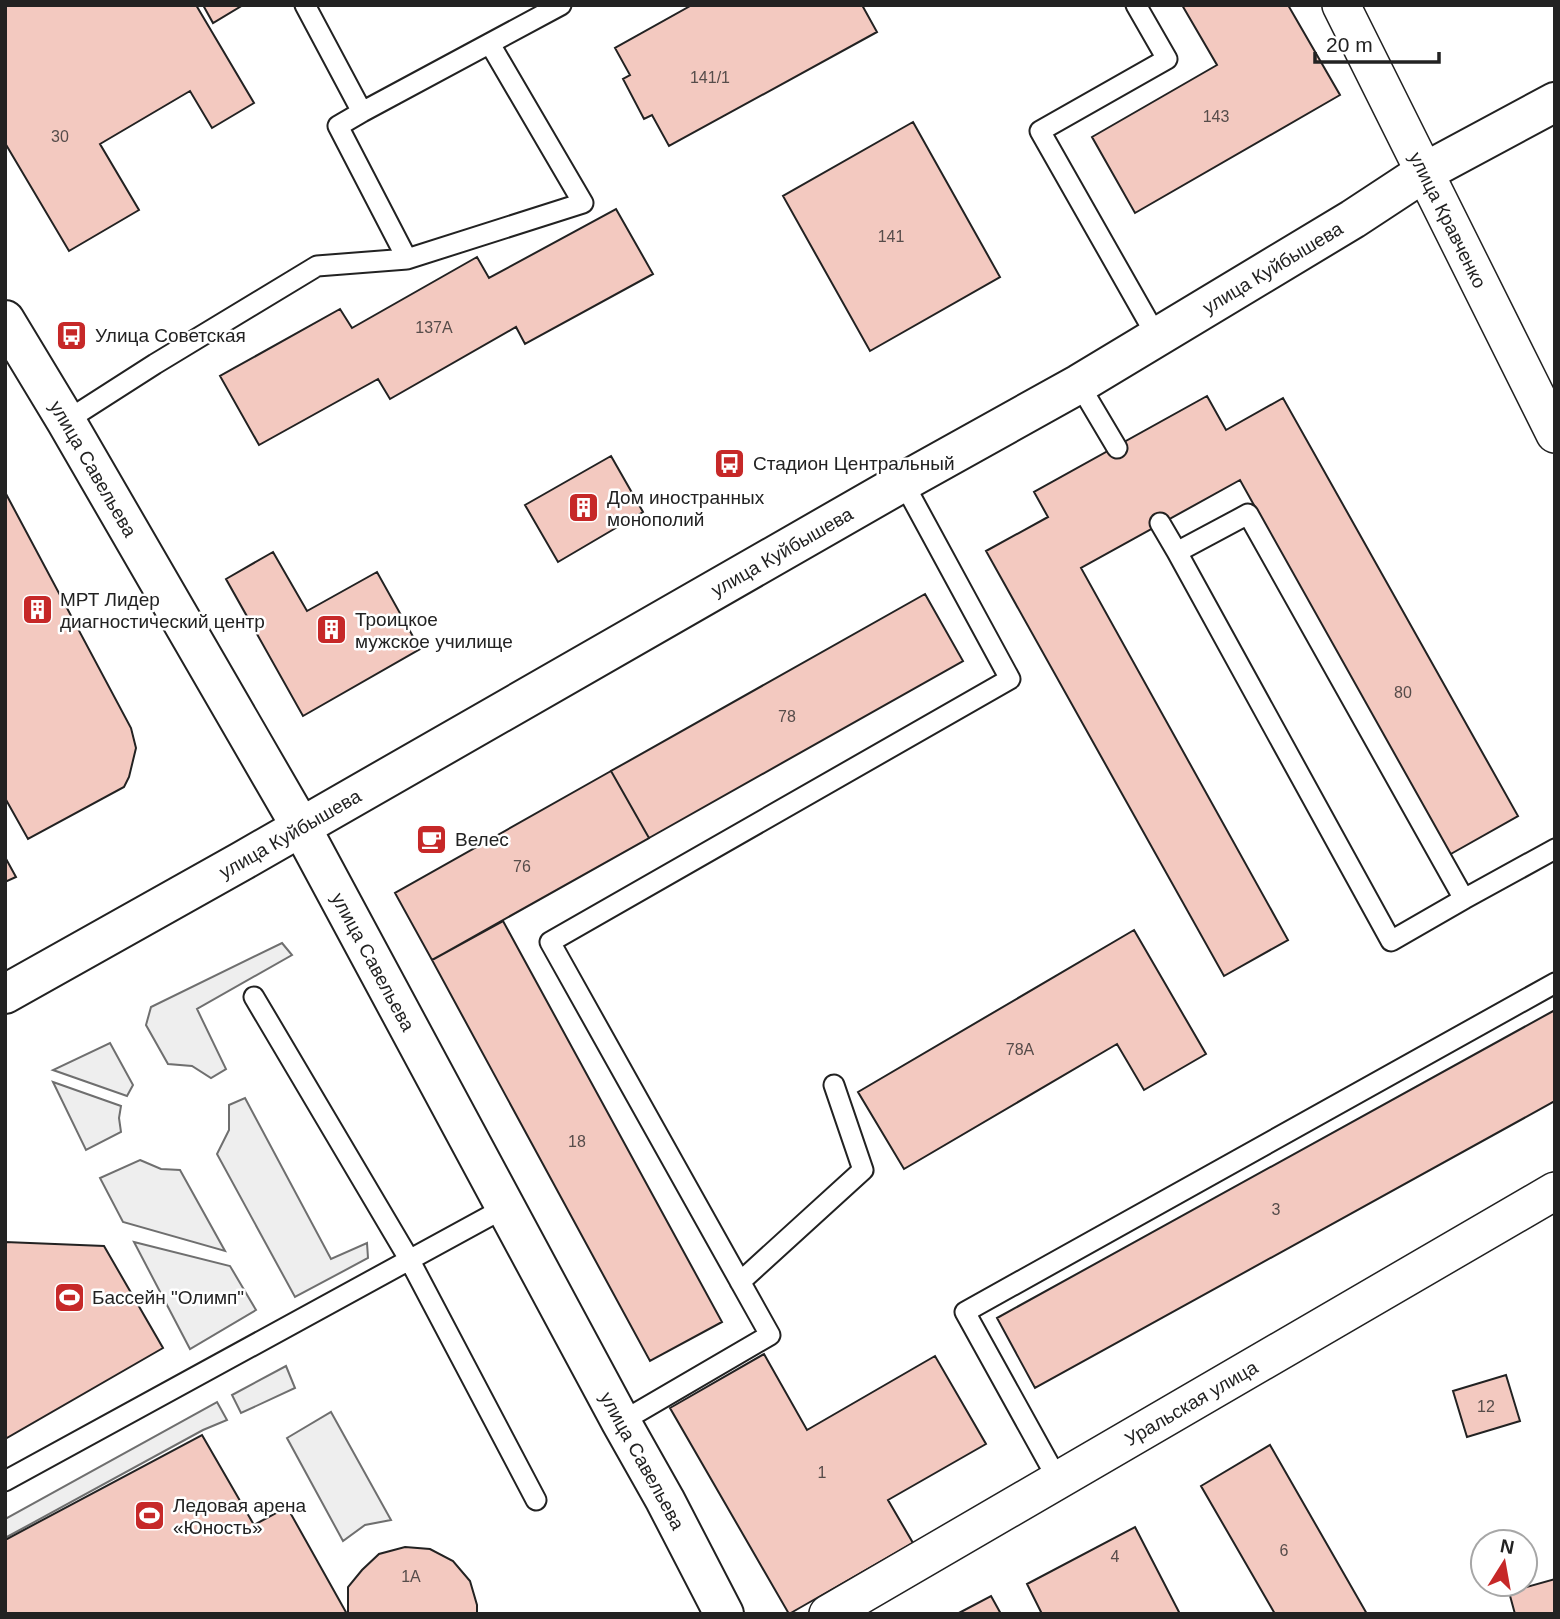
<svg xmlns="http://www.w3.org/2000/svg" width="1560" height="1619" font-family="Helvetica,sans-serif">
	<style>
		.green { fill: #eee; stroke: #6f6f6f; stroke-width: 2 }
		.building { fill: #f3c9c0; stroke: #222; stroke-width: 2 }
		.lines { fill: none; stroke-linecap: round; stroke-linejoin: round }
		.service-casing { stroke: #222; stroke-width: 23 }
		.minor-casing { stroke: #222; stroke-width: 40 }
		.tertiary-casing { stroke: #222; stroke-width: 42 }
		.secondary-casing { stroke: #222; stroke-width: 42 }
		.service { stroke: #fff; stroke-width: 19 }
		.minor { stroke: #fff; stroke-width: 37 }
		.tertiary { stroke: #fff; stroke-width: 38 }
		.secondary { stroke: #fff; stroke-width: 38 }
		.labels { text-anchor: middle; stroke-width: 5; stroke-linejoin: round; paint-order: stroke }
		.number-label { font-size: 16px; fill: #564c4a }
		.street-label { font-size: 19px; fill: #222; stroke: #fff }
		.poi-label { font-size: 19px; fill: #222; stroke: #fff; text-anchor: start }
	</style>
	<rect width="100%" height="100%" fill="#fff"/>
	<path class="green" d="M 282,943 L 292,955 L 197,1009 L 226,1069 L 211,1078 L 192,1066 L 168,1064 L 146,1025 L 151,1007 Z
		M 110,1043 L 133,1085 L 127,1096 L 53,1070 Z
		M 53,1082 L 121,1106 L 119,1118 L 121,1132 L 86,1150 Z
		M 245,1098 L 331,1259 L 367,1243 L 368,1258 L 295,1297 L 217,1154 L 229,1130 L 229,1105 Z
		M 140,1160 L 161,1169 L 180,1170 L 225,1251 L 123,1222 L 100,1178 Z
		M 134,1242 L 230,1266 L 256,1310 L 190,1349 Z
		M 286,1366 L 295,1388 L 241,1413 L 232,1395 Z
		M 217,1402 L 227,1420 L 203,1430 L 5,1538 L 5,1519 Z
		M 331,1412 L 391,1520 L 365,1525 L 343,1541 L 287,1438 Z"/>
	<path class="building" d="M 5,5 L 196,5 L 254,103 L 212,128 L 190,91 L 100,144 L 139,210 L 69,251 L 5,143 Z
		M 203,5 L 243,5 L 213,23 Z
		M 692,5 L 862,5 L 877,32 L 669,146 L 652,115 L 644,119 L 623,79 L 630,75 L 615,48 Z
		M 1182,5 L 1288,5 L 1340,95 L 1135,213 L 1092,137 L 1217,65 Z
		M 913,122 L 1000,277 L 870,351 L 783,196 Z
		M 616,209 L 653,274 L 525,344 L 516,327 L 390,399 L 378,379 L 259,445 L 220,376 L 340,309 L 352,328 L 477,257 L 489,278 Z
		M 1207,396 L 1226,430 L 1283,398 L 1518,816 L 1449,855 L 1240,480 L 1081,568 L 1288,940 L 1224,976 L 986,551 L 1048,517 L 1034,492 Z
		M 611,456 L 643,512 L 558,562 L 525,505 Z
		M 5,492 L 131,728 L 136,748 L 129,777 L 124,787 L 28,839 L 5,798 Z
		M 273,552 L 307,611 L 377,572 L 420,649 L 303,716 L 226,579 Z
		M 925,594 L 963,661 L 649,838 L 611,771 Z
		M 611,771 L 649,838 L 432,960 L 395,893 Z
		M 5,857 L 16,877 L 5,882 Z
		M 503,921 L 722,1322 L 650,1361 L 432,960 Z
		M 1134,930 L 1206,1054 L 1144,1090 L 1117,1044 L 904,1169 L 858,1092 Z
		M 1555,1010 L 1555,1101 L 1035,1388 L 997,1318 Z
		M 5,1242 L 104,1246 L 163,1348 L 5,1439 Z
		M 764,1354 L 807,1430 L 935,1356 L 986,1444 L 888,1500 L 913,1543 L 789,1614 L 670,1408 Z
		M 1506,1375 L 1520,1421 L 1467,1437 L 1453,1391 Z
		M 202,1435 L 254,1525 L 287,1507 L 347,1614 L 5,1614 L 5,1540 Z
		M 1270,1445 L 1367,1614 L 1275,1614 L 1201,1486 Z
		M 1135,1527 L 1180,1614 L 1042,1614 L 1027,1584 Z
		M 405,1547 L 430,1549 L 453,1561 L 470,1581 L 477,1605 L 477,1614 L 348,1614 L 348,1587 L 362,1570 L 379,1554 Z
		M 1555,1579 L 1555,1614 L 1515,1614 L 1509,1592 Z
		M 991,1596 L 1001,1614 L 957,1614 Z"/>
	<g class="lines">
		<defs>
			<path id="service" d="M 305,5 L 362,112 L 561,5
				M 1136,5 L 1167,59 L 1040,131 L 1157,337
				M 362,112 L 338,126 L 407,259
				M 1079,384 L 1117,448
				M 66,421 L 155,364 L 317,266 L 407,259 L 583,203 L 490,44
				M 1160,523 L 1177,552 L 1248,514 L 1464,899 L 1555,849
				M 1177,552 L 1391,941 L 1464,899
				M 254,997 L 409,1259 L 536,1500
				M 740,1282 L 863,1170 L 834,1085
				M 621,1422 L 770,1335 L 550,942 L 1010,679 L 903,482
				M 1058,1480 L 965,1312 L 1555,983
				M 5,1481 L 506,1207"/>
			<g id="minor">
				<path id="s1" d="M 1341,5 L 1555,434"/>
				<path id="s2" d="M 828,1614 L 1555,1191"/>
			</g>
			<g id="tertiary">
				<path id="s3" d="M 5,320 L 66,421 L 301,827 L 621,1422 L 665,1500 L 724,1614"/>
			</g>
			<g id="secondary">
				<path id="s4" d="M 5,994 L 242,861 L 903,482 L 1079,384 L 1353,219 L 1423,173 L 1555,102"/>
			</g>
		</defs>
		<use href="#service" class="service-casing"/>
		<use href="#minor" class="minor-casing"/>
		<use href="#tertiary" class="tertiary-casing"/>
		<use href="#secondary" class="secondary-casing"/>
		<use href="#service" class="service"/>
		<use href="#minor" class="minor"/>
		<use href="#tertiary" class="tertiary"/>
		<use href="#secondary" class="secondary"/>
	</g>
	<defs>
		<symbol id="bus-square" viewBox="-11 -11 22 22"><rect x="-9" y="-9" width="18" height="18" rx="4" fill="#c62828" stroke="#fff"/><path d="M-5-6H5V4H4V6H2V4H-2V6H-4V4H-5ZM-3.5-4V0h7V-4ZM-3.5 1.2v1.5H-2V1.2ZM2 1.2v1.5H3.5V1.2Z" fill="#fff"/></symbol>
		<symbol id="building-square" viewBox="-11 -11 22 22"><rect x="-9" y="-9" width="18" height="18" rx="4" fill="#c62828" stroke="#fff"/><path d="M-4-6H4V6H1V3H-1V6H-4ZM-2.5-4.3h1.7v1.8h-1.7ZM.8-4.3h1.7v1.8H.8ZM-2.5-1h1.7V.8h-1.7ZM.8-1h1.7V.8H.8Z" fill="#fff"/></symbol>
		<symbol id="cafe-square" viewBox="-11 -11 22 22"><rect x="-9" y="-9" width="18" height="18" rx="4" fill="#c62828" stroke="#fff"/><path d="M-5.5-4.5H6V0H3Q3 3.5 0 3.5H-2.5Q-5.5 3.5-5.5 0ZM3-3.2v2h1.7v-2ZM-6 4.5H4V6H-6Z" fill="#fff"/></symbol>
		<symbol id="stadium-square" viewBox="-11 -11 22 22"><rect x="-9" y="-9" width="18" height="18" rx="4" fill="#c62828" stroke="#fff"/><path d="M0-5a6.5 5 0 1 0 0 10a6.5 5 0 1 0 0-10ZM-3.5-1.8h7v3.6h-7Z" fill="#fff"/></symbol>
	</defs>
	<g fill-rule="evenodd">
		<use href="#bus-square" x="54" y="318" width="35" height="35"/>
		<use href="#bus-square" x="712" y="446" width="35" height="35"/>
		<use href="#building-square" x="566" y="490" width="35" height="35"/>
		<use href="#building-square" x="20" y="592" width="35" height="35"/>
		<use href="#building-square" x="314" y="612" width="35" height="35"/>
		<use href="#cafe-square" x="414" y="822" width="35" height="35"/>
		<use href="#stadium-square" x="52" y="1280" width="35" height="35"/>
		<use href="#stadium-square" x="132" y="1498" width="35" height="35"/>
	</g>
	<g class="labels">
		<g class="number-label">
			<text x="710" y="83">141/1</text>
			<text x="1216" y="122">143</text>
			<text x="60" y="142">30</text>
			<text x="891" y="242">141</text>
			<text x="434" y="333">137А</text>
			<text x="1403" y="698">80</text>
			<text x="787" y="722">78</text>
			<text x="522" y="872">76</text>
			<text x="1020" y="1055">78А</text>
			<text x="577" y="1147">18</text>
			<text x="1276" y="1215">3</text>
			<text x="1486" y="1412">12</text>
			<text x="822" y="1478">1</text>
			<text x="1284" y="1556">6</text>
			<text x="1115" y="1562">4</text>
			<text x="411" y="1582">1А</text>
		</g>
		<g class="street-label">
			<text dy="7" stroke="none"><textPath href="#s1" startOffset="240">улица Кравченко</textPath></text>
			<text dy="7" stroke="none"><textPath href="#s4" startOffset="1461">улица Куйбышева</textPath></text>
			<text dy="7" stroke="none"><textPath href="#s3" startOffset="173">улица Савельева</textPath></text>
			<text dy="7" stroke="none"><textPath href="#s4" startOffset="894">улица Куйбышева</textPath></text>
			<text dy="7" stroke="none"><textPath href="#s4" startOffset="327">улица Куйбышева</textPath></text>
			<text dy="7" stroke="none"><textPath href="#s3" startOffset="740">улица Савельева</textPath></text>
			<text dy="7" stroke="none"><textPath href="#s2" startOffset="420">Уральская улица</textPath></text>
			<text dy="7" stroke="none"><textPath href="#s3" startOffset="1307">улица Савельева</textPath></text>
		</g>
		<g class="poi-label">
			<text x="95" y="342">Улица Советская</text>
			<text x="753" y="470">Стадион Центральный</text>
			<text x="607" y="504">Дом иностранных<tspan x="607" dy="22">монополий</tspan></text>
			<text x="60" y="606">МРТ Лидер<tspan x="60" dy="22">диагностический центр</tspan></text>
			<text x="355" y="626">Троицкое<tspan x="355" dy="22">мужское училище</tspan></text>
			<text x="455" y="846">Велес</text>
			<text x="92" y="1304">Бассейн "Олимп"</text>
			<text x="173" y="1512">Ледовая арена<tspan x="173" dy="22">«Юность»</tspan></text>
		</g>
	</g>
	<rect width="1560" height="1619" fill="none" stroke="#222222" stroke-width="14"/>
	<g transform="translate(1504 1563) rotate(11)"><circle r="33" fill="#ffffff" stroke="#a7a7a7" stroke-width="2"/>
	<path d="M0-5L12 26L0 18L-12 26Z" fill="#c62828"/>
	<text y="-10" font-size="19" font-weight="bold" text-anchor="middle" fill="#222222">N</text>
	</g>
	<path d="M1315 52v10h124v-10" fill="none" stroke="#222222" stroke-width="3.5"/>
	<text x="1326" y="52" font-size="21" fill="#222222" stroke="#ffffff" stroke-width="5" paint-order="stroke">20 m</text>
</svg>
